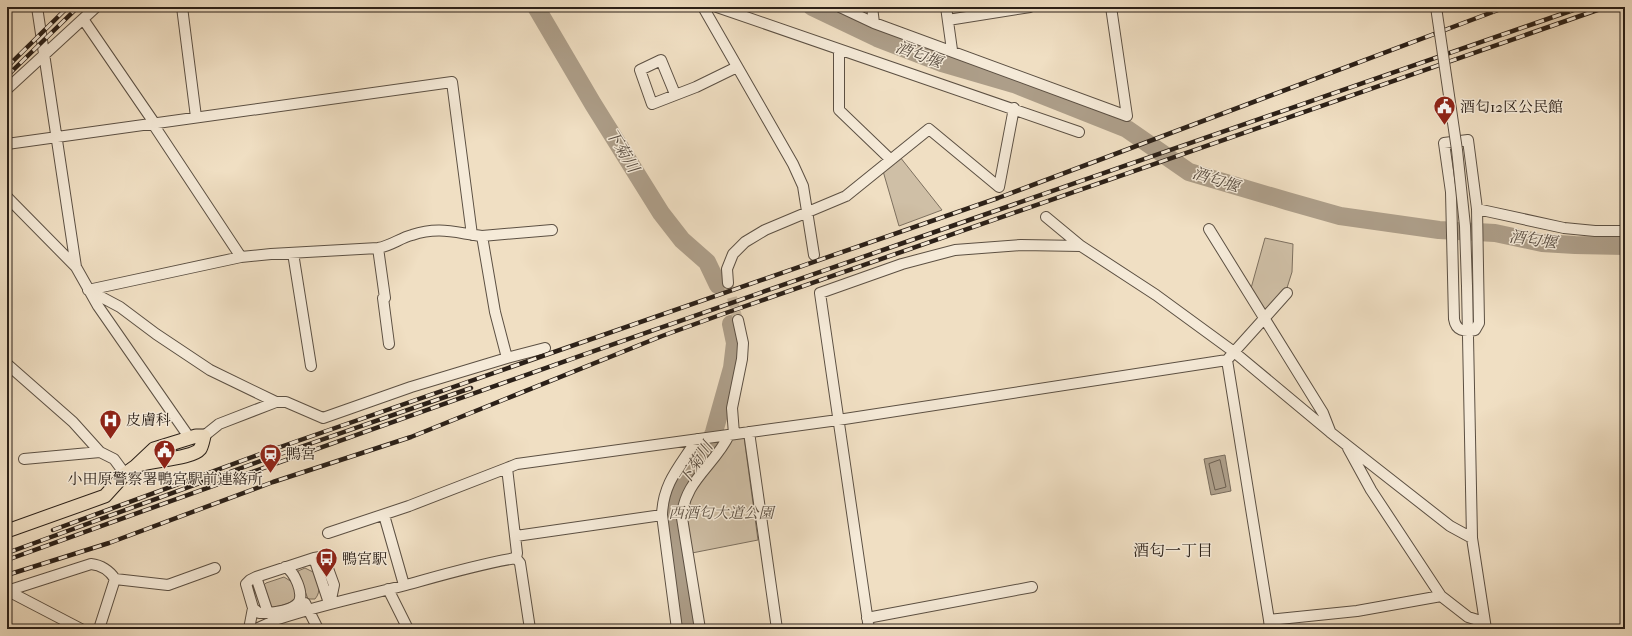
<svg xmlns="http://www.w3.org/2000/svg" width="1632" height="636" font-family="'IM FELL French Canon','Noto Serif JP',serif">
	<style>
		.green { fill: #cfbfa6; stroke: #7d705f }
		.water { fill: #ad9e89; stroke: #796c5c }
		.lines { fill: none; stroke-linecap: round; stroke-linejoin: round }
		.shore { stroke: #6c5f50; stroke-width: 1 }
		.river { stroke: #ad9e89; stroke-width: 18 }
		.minor-tunnel { stroke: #c9b9a1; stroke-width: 10; stroke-dasharray: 10 5; stroke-linecap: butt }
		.minor-casing { stroke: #5c5043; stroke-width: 12 }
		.major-casing { stroke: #2b2018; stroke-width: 15 }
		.minor { stroke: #f5ead8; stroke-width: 10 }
		.major { stroke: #f0dfc3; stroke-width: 13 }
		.rail-casing { stroke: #2b2018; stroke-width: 4.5 }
		.rail { stroke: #f5ead8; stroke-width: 3; stroke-dasharray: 9; stroke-linecap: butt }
		.minor-bridge-casing { stroke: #5c5043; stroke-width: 12; stroke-linecap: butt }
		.minor-bridge { stroke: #f5ead8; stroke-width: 10 }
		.labels { text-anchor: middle; stroke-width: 3; stroke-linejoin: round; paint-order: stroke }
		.poi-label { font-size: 15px; fill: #2b2018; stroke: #f5ead8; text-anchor: start }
		.park-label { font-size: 15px; font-style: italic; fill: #5c5043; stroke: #f5ead8 }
		.water-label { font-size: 16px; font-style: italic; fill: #584c40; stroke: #f5ead8 }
		.neighbourhood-label { font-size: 16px; fill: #2b2018; stroke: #f5ead8 }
	</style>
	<rect width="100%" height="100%" fill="#f0dfc3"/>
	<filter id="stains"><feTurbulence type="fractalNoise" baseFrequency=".005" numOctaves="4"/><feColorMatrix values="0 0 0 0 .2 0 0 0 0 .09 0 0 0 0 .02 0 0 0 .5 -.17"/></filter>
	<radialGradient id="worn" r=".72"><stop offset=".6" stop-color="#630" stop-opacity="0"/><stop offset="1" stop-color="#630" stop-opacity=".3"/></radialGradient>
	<path class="green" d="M 900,157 L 942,210 L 899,226 L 883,171 Z
		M 1265,238 L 1293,244 L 1292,272 L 1286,291 L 1260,318 L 1248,299 Z
		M 744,437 L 758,540 L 692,553 L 686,514 L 692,492 L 734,438 Z
		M 305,568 L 315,573 C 318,582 322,591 315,599 L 308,599 L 298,573 L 298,571 Z
		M 284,577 L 292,582 C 293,586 296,591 296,595 C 296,603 278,607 272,607 L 269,606 L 263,586 L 266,583 Z"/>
	<path class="water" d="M 1225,455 L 1231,491 L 1211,495 L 1204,459 Z"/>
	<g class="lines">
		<path class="shore" d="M 1220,460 L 1226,487 L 1215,490 L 1209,464 Z"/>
		<path class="river" d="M 536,7 L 593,104 L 661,213 L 682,240 L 707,262 L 718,285
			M 812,7 L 877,38 L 942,63 L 1014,84 L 1127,129 L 1189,172 L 1287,201 L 1340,216 L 1439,230 L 1495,233 L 1542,243 L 1575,245 L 1625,246
			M 689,629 L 673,514 L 676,495 L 681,482 L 708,447 L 714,432 L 732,368 L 735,343 L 731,324"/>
		<path class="minor-tunnel" d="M 728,283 L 738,320"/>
		<defs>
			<path id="minor" d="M 37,7 L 76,267
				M 182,7 L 196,117
				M 703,7 L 793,164 L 803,186 L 814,255
				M 717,7 L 1079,132
				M 840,7 L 874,23 L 1127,116 L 1111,7
				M 872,7 L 874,23
				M 946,7 L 952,50
				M 83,19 L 155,124
				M 948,20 L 1030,7
				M 839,50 L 839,110 L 890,159
				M 7,89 L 96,7
				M 675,94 L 661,60 L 640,70 L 652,104 L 696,87 L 737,67
				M 1468,140 L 1477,209 L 1479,323 L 1475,330 C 1464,332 1456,331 1454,319 L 1451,192 L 1444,143 Z
				M 7,144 L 452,82 L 472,235
				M 7,197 L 76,267 L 98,306 L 189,437
				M 1477,209 L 1564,228 L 1595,231 L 1625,231
				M 1046,217 L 1081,246 L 1156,295 L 1234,352 L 1287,293
				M 1209,229 L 1323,413 L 1330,431
				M 482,236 L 552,230
				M 378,248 L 385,298 L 383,298 L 389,344
				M 293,253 L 311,366
				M 728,283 L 727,269 L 733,254 L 745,242 L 765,230 L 846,196 L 929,129 L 999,187 L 1014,108
				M 1467,286 L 1472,538 L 1486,629
				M 88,290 L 120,307 L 156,334 L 210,370 L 276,402 L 286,402 L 323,418 L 411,387 L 507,358 L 495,312 L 482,236 C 456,233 439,226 412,235 C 400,238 391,246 378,248 L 271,254 L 241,257 L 153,124
				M 88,290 L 241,257
				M 507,358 L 545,348
				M 1227,360 L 1269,620
				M 7,364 L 73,422 L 100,452 L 114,459 L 125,474
				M 749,432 L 777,629
				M 734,434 L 732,408 L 742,359 L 743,343 L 738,320
				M 204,436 L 219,424 L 276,402
				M 1348,448 L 1371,490 L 1441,596 L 1468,617 L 1484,622
				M 24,459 L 100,452
				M 384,515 L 404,585
				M 328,533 L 409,506 L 507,468
				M 516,536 L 662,515
				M 314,558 L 329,603
				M 516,558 L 520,563 L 530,629
				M 256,577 L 268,613 C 277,612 291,611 298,603 C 305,595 294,570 285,567
				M 388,589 L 408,629
				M 7,591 L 91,564 C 101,565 110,571 115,579 L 168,585 L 215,568
				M 8,591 L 81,629
				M 305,603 L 318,629
				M 330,604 L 334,585 L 326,563 L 320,557 L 314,558 L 256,577 L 250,580 L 246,584 L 253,608 L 259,613 L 268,613 L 278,619 C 320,605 363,596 406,585 C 442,575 479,564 516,558 L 517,553 L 507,468 L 517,464 L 838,420 L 1227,360 L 1234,352 L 1330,432 L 1450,526 L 1472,538
				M 867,618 L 1032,587
				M 99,629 L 115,579
				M 249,629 L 253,608
				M 256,629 L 278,619
				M 677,629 L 662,515 C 663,482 681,465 697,439
				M 700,629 L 682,518 C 683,482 715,465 729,435
				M 869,629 L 820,293 L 902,264 L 955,250 L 1021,245 L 1081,246
				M 1270,629 L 1269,620 L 1357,611 L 1441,596"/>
			<path id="major" d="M 196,436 L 204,436 C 203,440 202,446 200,449 C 192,459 150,460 136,466 L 154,449 Z
				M 7,531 L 105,496 L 125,474 L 136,466"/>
		</defs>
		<use href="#minor" class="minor-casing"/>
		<use href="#major" class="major-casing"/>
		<use href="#minor" class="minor"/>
		<use href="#major" class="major"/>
		<defs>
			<path id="rail" d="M 7,67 L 68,7
				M 7,76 L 78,7
				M 53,530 L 263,453 L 998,198 L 1506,7
				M 7,553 L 266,459 L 471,388
				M 7,560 C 530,371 1056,190 1582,7
				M 7,575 L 109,543 L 273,482 L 411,437 L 662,336 L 720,315 L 1606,7"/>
		</defs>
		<use href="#rail" class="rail-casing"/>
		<use href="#rail" class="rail"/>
		<defs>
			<path id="minor-bridge" d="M 1436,7 L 1457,150 L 1465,226 L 1467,286"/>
		</defs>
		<use href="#minor-bridge" class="minor-bridge-casing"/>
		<use href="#minor-bridge" class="minor-bridge"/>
	</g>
	<defs>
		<symbol id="civic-pin" viewBox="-11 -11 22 30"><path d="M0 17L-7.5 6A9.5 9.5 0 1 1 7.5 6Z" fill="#8f2418" stroke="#f5ead8"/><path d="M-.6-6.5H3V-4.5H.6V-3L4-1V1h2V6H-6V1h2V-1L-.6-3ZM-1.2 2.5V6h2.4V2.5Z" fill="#fff"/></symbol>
		<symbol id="hospital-pin" viewBox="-11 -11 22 30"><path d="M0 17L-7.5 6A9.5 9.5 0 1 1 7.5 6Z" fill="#8f2418" stroke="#f5ead8"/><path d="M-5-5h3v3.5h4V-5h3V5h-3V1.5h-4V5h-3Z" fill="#fff"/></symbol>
		<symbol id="station-pin" viewBox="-11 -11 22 30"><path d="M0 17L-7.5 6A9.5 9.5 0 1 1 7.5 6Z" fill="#8f2418" stroke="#f5ead8"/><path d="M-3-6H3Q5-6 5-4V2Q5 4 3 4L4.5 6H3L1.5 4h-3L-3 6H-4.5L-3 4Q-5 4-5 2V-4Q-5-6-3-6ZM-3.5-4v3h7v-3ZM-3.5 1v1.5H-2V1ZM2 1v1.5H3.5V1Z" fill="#fff"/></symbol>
		<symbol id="bus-pin" viewBox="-11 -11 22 30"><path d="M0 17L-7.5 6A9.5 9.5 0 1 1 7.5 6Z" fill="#8f2418" stroke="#f5ead8"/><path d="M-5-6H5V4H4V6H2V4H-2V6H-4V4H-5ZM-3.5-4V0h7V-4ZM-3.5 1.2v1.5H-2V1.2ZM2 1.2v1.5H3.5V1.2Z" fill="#fff"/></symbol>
	</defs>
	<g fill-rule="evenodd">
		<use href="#civic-pin" x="1432" y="94" width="25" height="34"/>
		<use href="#hospital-pin" x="98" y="408" width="25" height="34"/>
		<use href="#civic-pin" x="152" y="438" width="25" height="34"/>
		<use href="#station-pin" x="258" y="442" width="25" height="34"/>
		<use href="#bus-pin" x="314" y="546" width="25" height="34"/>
	</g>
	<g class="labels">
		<g class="poi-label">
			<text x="1460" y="112">酒匂12区公民館</text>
			<text x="126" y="425">皮膚科</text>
			<text x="286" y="459">鴨宮</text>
			<text x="165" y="484" text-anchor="middle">小田原警察署鴨宮駅前連絡所</text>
			<text x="342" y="564">鴨宮駅</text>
		</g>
		<g class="park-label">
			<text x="721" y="518">西酒匂大道公園</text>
		</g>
		<g class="water-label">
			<text transform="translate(919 54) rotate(21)" y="6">酒匂堰</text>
			<text transform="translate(623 150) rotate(59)" y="6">下菊川</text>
			<text transform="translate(1216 179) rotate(18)" y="6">酒匂堰</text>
			<text transform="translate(1533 239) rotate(8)" y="6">酒匂堰</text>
			<text transform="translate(695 463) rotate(-57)" y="6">下菊川</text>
		</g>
		<g class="neighbourhood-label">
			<text x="1173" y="556">酒匂一丁目</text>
		</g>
	</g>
	<rect width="1632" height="636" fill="none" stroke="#f0dfc3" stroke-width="24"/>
	<rect x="8" y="8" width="1616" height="620" fill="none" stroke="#2b2018" stroke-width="2"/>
	<rect x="12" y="12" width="1608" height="612" fill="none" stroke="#2b2018"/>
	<rect width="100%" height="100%" filter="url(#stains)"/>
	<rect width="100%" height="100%" fill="url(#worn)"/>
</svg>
